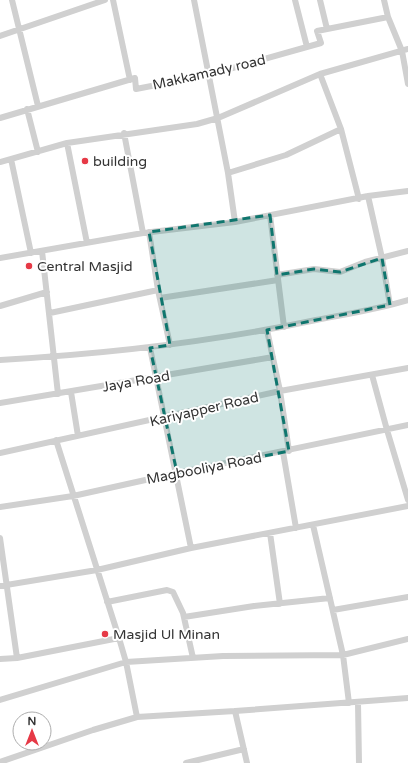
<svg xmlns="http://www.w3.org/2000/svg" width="408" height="763" font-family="'Varela Round',sans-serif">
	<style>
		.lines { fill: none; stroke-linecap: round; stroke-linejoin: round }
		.street { stroke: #d0d0d0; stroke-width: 6 }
		.marked { fill: #0f766e; fill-opacity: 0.2; stroke: #0f766e; stroke-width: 3; stroke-dasharray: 8 5; stroke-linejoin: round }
		.poi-dot { fill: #e63946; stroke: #fff; stroke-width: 1.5 }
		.labels { text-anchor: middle; stroke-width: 4; stroke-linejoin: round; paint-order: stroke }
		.street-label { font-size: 14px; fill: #333; stroke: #fff }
		.poi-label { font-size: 14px; fill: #333; stroke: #fff; text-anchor: start }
	</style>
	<rect width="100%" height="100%" fill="#fff"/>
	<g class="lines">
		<path class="street" d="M 12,0 L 38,106
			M 113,0 L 130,80
			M 194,0 L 228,173 L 235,222
			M 295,0 L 307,47
			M 320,0 L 327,29
			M 384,0 L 388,17 L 402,51 L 408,84
			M 0,36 L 105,0
			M 320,74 L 341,129 L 359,199
			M 27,109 L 38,152
			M 0,118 L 135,78 L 136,89 L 208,75 L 321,43 L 317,31 L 388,17
			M 124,133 L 143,233
			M 67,143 L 87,243
			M 11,159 L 31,253
			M 0,162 L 67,143 L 197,124 L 218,118 L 320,74 L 408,49
			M 228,173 L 286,155 L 341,129
			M 368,196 L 382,258 L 390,305
			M 270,215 L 284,327
			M 149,232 L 158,290
			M 42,251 L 58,394
			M 0,258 L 143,233 L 235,222 L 368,196 L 408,191
			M 277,275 L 314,269 L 340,272 L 365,262 L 408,251
			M 160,298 L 278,280
			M 0,306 L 47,292
			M 50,313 L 158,290 L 170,345
			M 267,330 L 280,391 L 289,451
			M 150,348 L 191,548
			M 0,360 C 106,354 212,342 316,320 C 347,314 378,309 408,300
			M 372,375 L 387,430 L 408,500
			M 71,392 L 78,436
			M 0,403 L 273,357
			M 56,440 L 119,638
			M 283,452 L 296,528
			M 0,453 L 280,391 L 408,368
			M 0,507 L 73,496 L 177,473 L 408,425
			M 313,525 L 343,655 L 349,703
			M 270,533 L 280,604
			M 0,538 L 17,658
			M 0,586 L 97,570 L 191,548 L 408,506
			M 107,602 L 167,590 L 173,592 L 183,613 L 193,658
			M 333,610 L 408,597
			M 184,617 L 254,606 L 330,598
			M 0,659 L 17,658 L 119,638 L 126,662 L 223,656 L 343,655 L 408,639
			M 0,700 L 126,662 L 137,717
			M 358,703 L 359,763
			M 0,762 L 93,730 L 137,717 L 235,711
			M 186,763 L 244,749
			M 247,763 L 235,711 L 408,698"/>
	</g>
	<path class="marked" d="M 270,215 L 277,275 L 314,269 L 340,272 L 382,258 L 390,305 L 267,330 L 289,451 L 177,473 L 150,348 L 170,345 L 149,232 Z"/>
	<g class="poi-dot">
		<circle cx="85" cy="161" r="4"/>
		<circle cx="29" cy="266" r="4"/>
		<circle cx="105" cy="634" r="4"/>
	</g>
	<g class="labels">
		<g class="street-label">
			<text transform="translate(209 72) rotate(-13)" y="5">Makkamady road</text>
			<text transform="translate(136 381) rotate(-10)" y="5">Jaya Road</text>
			<text transform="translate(204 409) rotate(-13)" y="5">Kariyapper Road</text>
			<text transform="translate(204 468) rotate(-11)" y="5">Magbooliya Road</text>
		</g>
		<g class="poi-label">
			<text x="93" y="166">building</text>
			<text x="37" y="271">Central Masjid</text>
			<text x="113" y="639">Masjid Ul Minan</text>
		</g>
	</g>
	<g transform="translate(32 731)"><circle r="19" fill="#ffffff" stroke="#adadad"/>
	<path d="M0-3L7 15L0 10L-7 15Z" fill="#e63946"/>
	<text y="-6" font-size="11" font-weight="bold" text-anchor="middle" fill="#333333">N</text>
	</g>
</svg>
